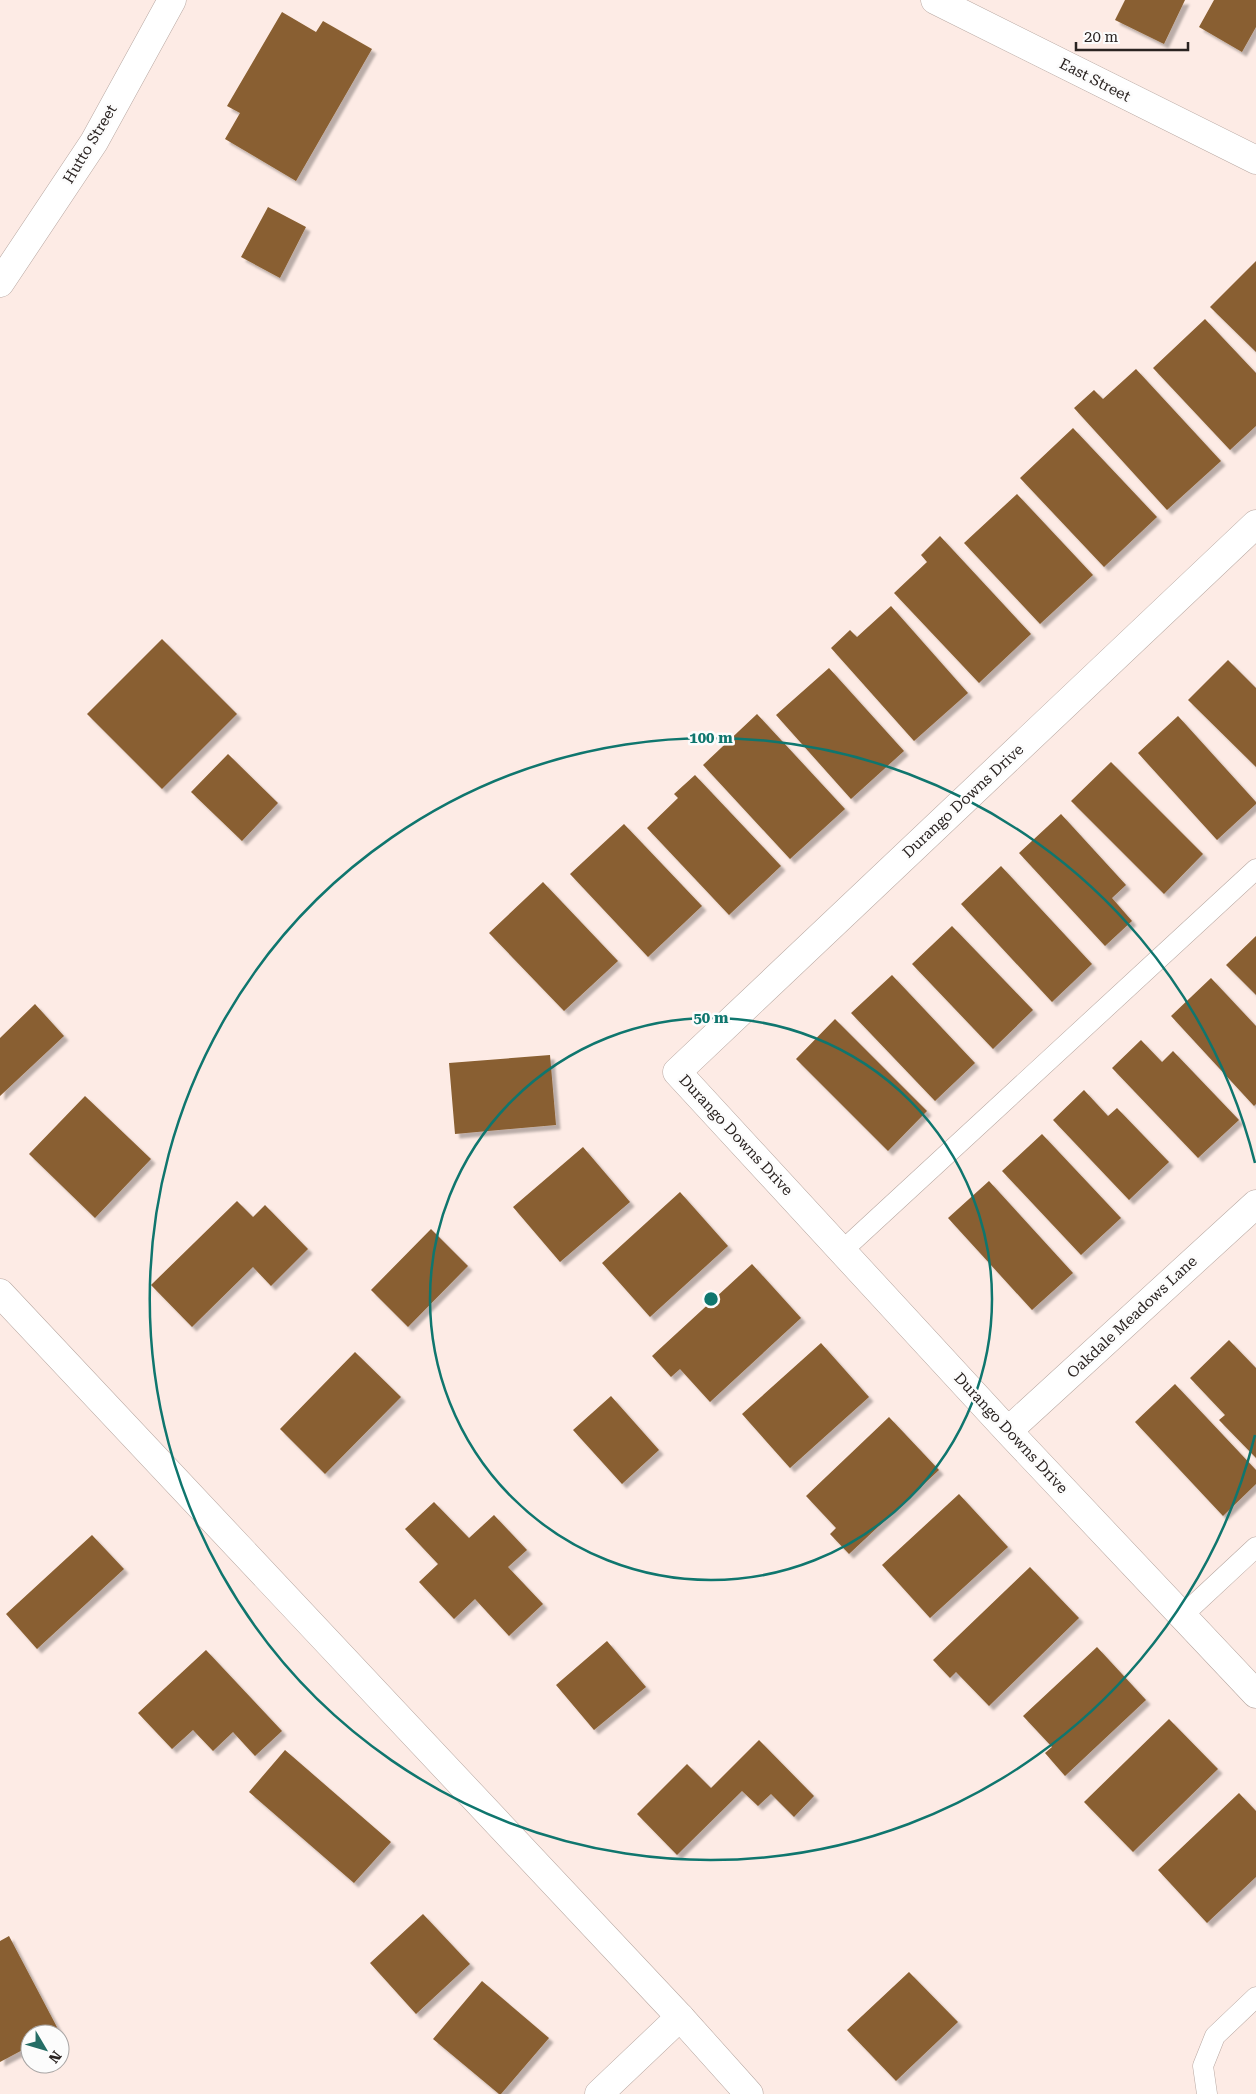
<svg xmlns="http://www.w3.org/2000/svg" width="1256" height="2094" font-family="'Roboto Serif',serif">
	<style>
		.building { fill: #895f30; filter: url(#shadow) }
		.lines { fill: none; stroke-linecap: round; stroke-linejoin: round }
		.lane-casing { stroke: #b7a7a1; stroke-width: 21 }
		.street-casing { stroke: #b7a7a1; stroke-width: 29 }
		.secondary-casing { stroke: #b7a7a1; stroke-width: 29 }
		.lane { stroke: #fff; stroke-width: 20 }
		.street { stroke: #fff; stroke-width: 28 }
		.secondary { stroke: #fff; stroke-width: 28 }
		.ring { fill: none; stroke: #0f766e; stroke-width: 2.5 }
		.labels { text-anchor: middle; stroke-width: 5; stroke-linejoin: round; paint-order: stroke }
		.street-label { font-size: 15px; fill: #2a2321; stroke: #fcfcfc }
		.centre { fill: #0f766e; stroke: #fcfcfc; stroke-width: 2.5 }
		.ring-label { font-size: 15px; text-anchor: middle; font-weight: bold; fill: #0f766e; stroke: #fcfcfc; stroke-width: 5; stroke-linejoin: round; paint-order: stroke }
	</style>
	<defs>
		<filter id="shadow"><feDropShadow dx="4.5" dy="4.5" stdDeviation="1" flood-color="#0004"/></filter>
	</defs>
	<rect width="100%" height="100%" fill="#fdebe5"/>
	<path class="building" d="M 1125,0 L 1185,0 L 1164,44 L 1115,20 Z
		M 1214,0 L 1256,0 L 1256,27 L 1242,52 L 1199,27 Z
		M 282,12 L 316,32 L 323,21 L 372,49 L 296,181 L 225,139 L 240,113 L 227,106 Z
		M 268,207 L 306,227 L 280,278 L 241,257 Z
		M 1256,261 L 1256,352 L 1210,307 Z
		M 1205,319 L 1256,373 L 1256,426 L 1230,450 L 1153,368 Z
		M 1136,369 L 1221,461 L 1167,510 L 1074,408 L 1094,390 L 1103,399 Z
		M 1073,428 L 1157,517 L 1104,567 L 1020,478 Z
		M 1017,494 L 1093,575 L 1040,624 L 964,543 Z
		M 940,536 L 1031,634 L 979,683 L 894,593 L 927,562 L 921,555 Z
		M 891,606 L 968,693 L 914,741 L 831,648 L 850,630 L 857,637 Z
		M 162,639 L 237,714 L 162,789 L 87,714 Z
		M 1228,660 L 1256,688 L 1256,767 L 1188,700 Z
		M 829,668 L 904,751 L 851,799 L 776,715 Z
		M 757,714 L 845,809 L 790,859 L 703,765 Z
		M 1178,716 L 1256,802 L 1256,804 L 1217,840 L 1138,753 Z
		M 228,754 L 278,803 L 242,841 L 191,792 Z
		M 1111,762 L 1203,854 L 1164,894 L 1071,801 Z
		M 695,775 L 781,866 L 729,915 L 647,828 L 678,798 L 674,794 Z
		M 1061,814 L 1126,885 L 1112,898 L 1132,921 L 1105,946 L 1019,853 Z
		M 624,824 L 702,906 L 648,957 L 570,874 Z
		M 1001,866 L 1092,964 L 1052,1002 L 961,904 Z
		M 543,882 L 618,961 L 564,1011 L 489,933 Z
		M 952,926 L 1033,1010 L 993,1049 L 912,964 Z
		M 1256,936 L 1256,995 L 1226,965 Z
		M 892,975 L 975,1063 L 935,1101 L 851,1013 Z
		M 1211,978 L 1256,1026 L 1256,1104 L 1254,1106 L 1171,1016 Z
		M 35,1004 L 64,1036 L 0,1096 L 0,1038 Z
		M 835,1019 L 927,1111 L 888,1151 L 796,1059 Z
		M 1141,1040 L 1162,1062 L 1173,1051 L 1239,1120 L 1198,1158 L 1112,1068 Z
		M 550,1055 L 556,1125 L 455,1134 L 449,1063 Z
		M 1084,1090 L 1108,1116 L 1117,1108 L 1169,1162 L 1129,1200 L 1053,1120 Z
		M 85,1096 L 151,1159 L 95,1218 L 29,1154 Z
		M 1042,1134 L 1121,1218 L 1081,1255 L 1002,1171 Z
		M 583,1147 L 630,1202 L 560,1262 L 513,1207 Z
		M 989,1181 L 1073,1273 L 1032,1310 L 948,1218 Z
		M 680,1192 L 728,1246 L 650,1317 L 602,1263 Z
		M 237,1201 L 253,1217 L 265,1205 L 308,1249 L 271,1286 L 253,1267 L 192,1327 L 151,1285 Z
		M 431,1229 L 468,1266 L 408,1327 L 371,1290 Z
		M 752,1264 L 801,1318 L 710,1402 L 680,1369 L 671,1377 L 652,1356 Z
		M 1229,1340 L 1256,1368 L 1256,1458 L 1219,1420 L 1225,1415 L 1190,1378 Z
		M 821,1343 L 869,1397 L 790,1468 L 742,1414 Z
		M 355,1352 L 401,1397 L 325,1474 L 280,1429 Z
		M 1175,1384 L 1256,1470 L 1256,1484 L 1223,1516 L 1135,1422 Z
		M 611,1396 L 659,1450 L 622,1484 L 573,1430 Z
		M 889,1417 L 939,1470 L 849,1554 L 830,1534 L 836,1528 L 806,1496 Z
		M 959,1494 L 1008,1547 L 930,1618 L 882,1565 Z
		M 434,1502 L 469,1538 L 494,1515 L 527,1550 L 508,1567 L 543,1604 L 509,1636 L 475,1599 L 454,1619 L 419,1582 L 438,1564 L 405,1529 Z
		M 92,1535 L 124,1569 L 37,1649 L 6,1614 Z
		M 1030,1567 L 1079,1618 L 989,1706 L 956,1672 L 950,1678 L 933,1660 Z
		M 607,1641 L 646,1687 L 594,1730 L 556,1685 Z
		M 1097,1647 L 1146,1700 L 1065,1776 L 1045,1753 L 1052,1747 L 1023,1716 Z
		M 206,1650 L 282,1731 L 255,1756 L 233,1732 L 213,1751 L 193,1730 L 172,1749 L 138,1713 Z
		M 1169,1719 L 1218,1769 L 1133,1852 L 1084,1802 Z
		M 759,1740 L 814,1796 L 794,1817 L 771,1794 L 758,1806 L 742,1791 L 677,1855 L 637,1814 L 687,1764 L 711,1788 Z
		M 285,1750 L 391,1842 L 354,1883 L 249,1792 Z
		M 1239,1793 L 1256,1811 L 1256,1877 L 1207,1923 L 1158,1870 Z
		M 423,1914 L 470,1964 L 416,2014 L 370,1963 Z
		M 9,1936 L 59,2031 L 53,2034 L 30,2034 L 30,2046 L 0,2062 L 0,1941 Z
		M 909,1972 L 958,2022 L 896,2081 L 847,2030 Z
		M 482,1981 L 549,2038 L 501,2094 L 499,2094 L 433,2039 Z"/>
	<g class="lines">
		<defs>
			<path id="lane" d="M 842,1251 L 1256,869
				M 1183,1615 L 1256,1547
				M 1207,2094 L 1203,2066 L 1215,2036 L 1256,1997"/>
			<path id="street" d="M 935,0 L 1256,160
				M 0,283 L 94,142 L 172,0
				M 1256,524 L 677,1072 L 1008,1431 L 1256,1694
				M 1008,1431 L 1256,1204
				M 599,2094 L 680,2017"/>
			<path id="secondary" d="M 0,1293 L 680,2017 L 749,2094"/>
		</defs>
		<use href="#lane" class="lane-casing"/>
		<use href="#street" class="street-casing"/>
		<use href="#secondary" class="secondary-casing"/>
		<use href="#lane" class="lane"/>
		<use href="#street" class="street"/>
		<use href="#secondary" class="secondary"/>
	</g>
	<g class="ring">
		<circle cx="711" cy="1299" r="281"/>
		<path d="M1255 1435A561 561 0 1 1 1255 1163"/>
	</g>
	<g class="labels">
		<g class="street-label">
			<text transform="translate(1095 80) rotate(27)" y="5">East Street</text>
			<text transform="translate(90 144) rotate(-59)" y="5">Hutto Street</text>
			<text transform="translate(963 801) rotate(-43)" y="5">Durango Downs Drive</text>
			<text transform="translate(736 1135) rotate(47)" y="5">Durango Downs Drive</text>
			<text transform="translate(1132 1317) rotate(-43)" y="5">Oakdale Meadows Lane</text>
			<text transform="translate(1011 1433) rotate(47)" y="5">Durango Downs Drive</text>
		</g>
	</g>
	<circle cx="711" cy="1299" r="8" class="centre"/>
	<g class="ring-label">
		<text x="711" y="743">100 m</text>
		<text x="711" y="1023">50 m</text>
	</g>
	<g transform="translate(45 2049) rotate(128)"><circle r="24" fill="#fcfcfc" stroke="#a8a5a4"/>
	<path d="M0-4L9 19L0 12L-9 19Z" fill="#256d65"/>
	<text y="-8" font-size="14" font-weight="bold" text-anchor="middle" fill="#2a2321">N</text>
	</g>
	<path d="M1076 42v8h112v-8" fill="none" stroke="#2a2321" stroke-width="2.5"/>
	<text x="1084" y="42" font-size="15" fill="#2a2321" stroke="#fcfcfc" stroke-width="4" paint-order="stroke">20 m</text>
</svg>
